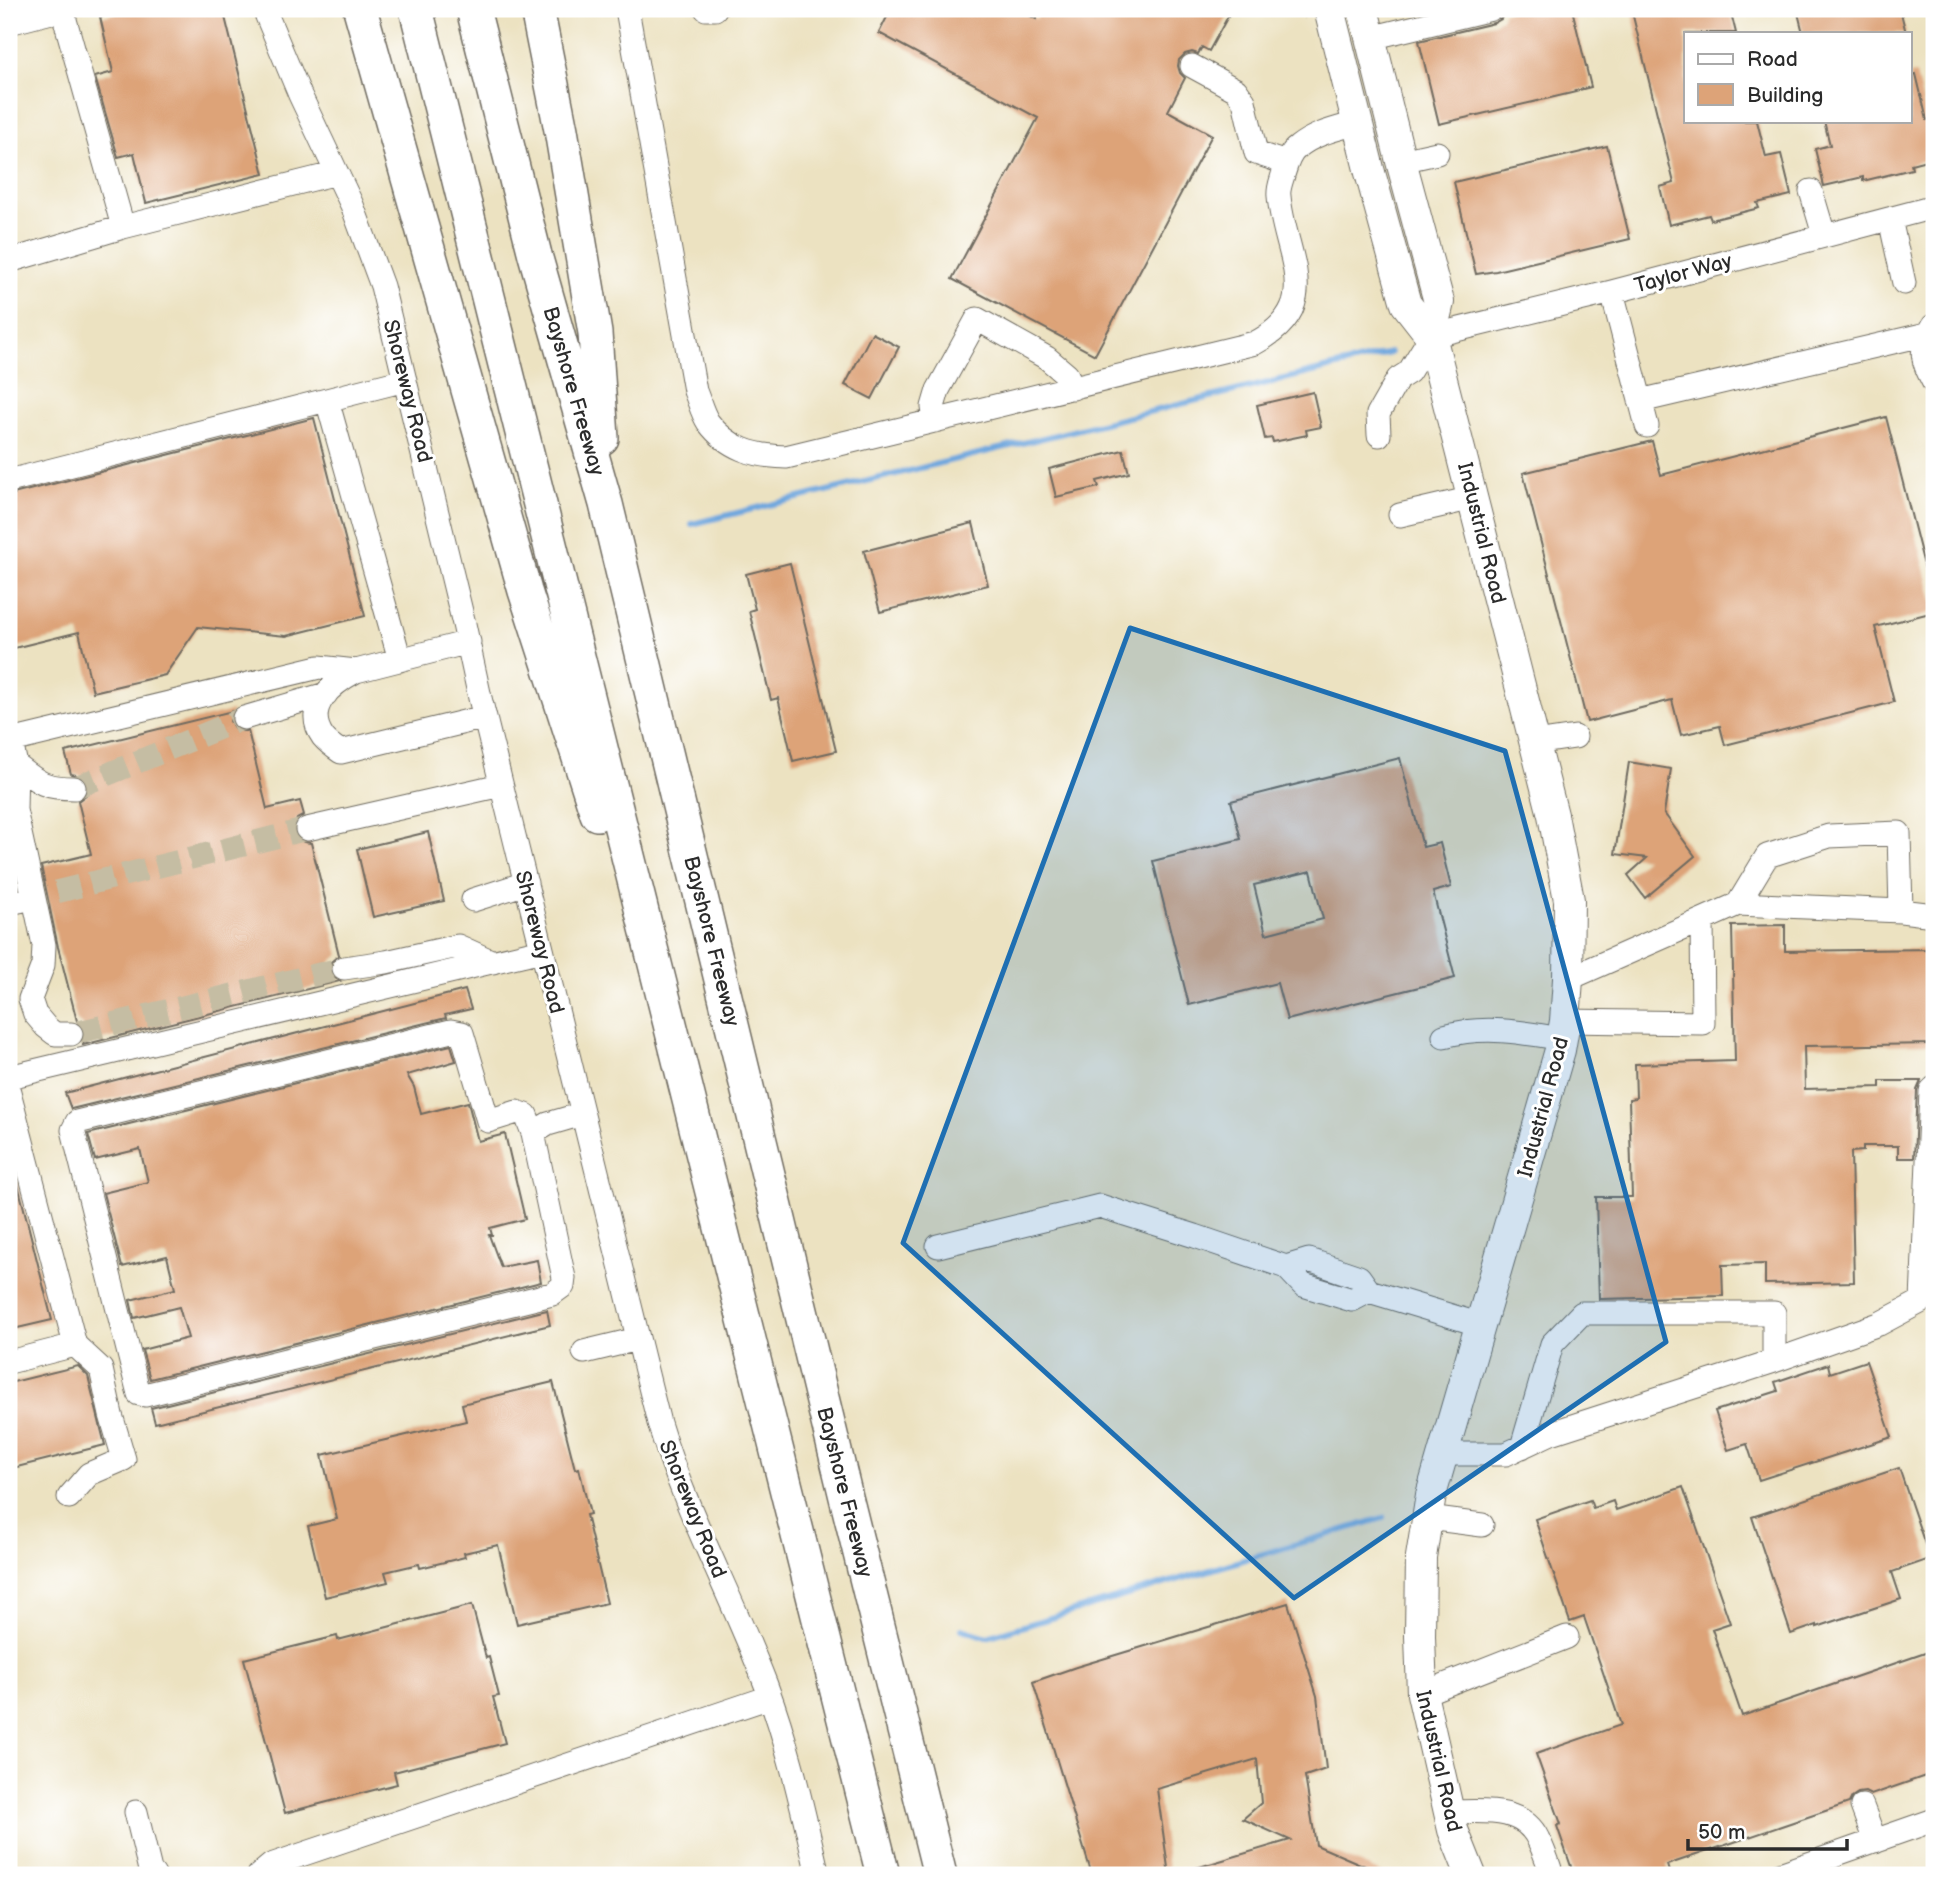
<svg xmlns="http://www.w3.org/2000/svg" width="1943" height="1884" font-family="'Balsamiq Sans',sans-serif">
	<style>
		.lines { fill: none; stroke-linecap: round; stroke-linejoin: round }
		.stream { stroke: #6fa7de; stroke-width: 6 }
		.building { fill: #dda378; fill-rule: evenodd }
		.minor-tunnel { stroke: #c5bda3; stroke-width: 23; stroke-dasharray: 23 11; stroke-linecap: butt }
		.minor-casing { stroke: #6f6b60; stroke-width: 25 }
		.major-casing { stroke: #6f6b60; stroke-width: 32 }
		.highway-casing { stroke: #6f6b60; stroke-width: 36 }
		.path { stroke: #6f6b60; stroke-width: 3.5; stroke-dasharray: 5 5; stroke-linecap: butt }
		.minor { stroke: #fff; stroke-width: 23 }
		.major { stroke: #fff; stroke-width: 30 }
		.highway { stroke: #fff; stroke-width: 33 }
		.marked { fill: #1f6fb2; fill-opacity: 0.2; stroke: #1f6fb2; stroke-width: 5; stroke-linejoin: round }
		.labels { text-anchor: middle; stroke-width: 6; stroke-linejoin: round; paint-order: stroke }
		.street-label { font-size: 21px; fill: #2b2b2b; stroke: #fff }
	</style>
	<rect width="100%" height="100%" fill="#fff"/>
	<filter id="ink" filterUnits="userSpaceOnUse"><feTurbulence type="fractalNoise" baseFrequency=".0143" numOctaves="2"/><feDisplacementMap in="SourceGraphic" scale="14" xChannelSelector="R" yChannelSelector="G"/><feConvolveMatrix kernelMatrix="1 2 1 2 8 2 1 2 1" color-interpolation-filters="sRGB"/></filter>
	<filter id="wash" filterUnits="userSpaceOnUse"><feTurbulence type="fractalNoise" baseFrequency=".00686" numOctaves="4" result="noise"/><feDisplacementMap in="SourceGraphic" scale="28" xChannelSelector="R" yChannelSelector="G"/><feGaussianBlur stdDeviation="1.57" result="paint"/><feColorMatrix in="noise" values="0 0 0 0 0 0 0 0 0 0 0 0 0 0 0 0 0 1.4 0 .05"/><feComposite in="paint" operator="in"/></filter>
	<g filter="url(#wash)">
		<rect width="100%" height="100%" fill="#ece2c1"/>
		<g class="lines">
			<path class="stream" d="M 692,524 L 1390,353
				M 962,1629 L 987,1637 L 1383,1518"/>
		</g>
		<g id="blocks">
			<path class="building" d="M 133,9 L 223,9 L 264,174 L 146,203 L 134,153 L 118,157 L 95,77 L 113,72 L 100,17 Z
				M 891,9 L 1018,9 L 1036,19 L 1041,9 L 1232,9 L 1209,51 L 1202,47 L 1198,54 L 1192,52 L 1185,54 L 1179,60 L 1178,66 L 1180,73 L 1185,78 L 1168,111 L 1212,135 L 1095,355 L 952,279 L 1038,118 L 879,33 Z
				M 1520,9 L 1572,9 L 1591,87 L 1575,91 L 1576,92 L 1439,124 L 1419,41 L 1494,23 L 1501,19 L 1504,12 Z
				M 1643,9 L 1730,9 L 1736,33 L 1686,33 L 1686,121 L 1757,121 L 1766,157 L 1781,154 L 1791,195 L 1757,203 L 1759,208 L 1711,220 L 1709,215 L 1669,225 L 1660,187 L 1674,183 L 1632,12 Z
				M 1797,9 L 1900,9 L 1906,33 L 1803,33 Z
				M 1916,74 L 1927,120 L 1934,118 L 1934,158 L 1911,164 L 1912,169 L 1863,181 L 1863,177 L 1824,186 L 1815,149 L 1830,145 L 1824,121 L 1910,121 L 1910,75 Z
				M 1607,146 L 1630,239 L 1496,271 L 1476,274 L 1454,182 Z
				M 872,333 L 899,347 L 872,399 L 845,385 Z
				M 1313,392 L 1321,427 L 1306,430 L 1307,435 L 1273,442 L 1272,438 L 1265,439 L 1257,405 Z
				M 1886,417 L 1934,604 L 1934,612 L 1875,627 L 1894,702 L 1725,745 L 1720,726 L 1681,735 L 1672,700 L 1587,722 L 1523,473 L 1652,441 L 1661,475 Z
				M 314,418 L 365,616 L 286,636 L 198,627 L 165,675 L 93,692 L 79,632 L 14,648 L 9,628 L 9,495 Z
				M 1123,450 L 1129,473 L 1097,481 L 1099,487 L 1056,497 L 1049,469 Z
				M 973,523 L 988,585 L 880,612 L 864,551 Z
				M 790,563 L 836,751 L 793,761 L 778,698 L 771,700 L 749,611 L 755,609 L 746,574 Z
				M 232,711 L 230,721 L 234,728 L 240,731 L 248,731 L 267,809 L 300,801 L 304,815 L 297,819 L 294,826 L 293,831 L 297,839 L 304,842 L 311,843 L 339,955 L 331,962 L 330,971 L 333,977 L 340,981 L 83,1045 L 85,1033 L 83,1026 L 77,1021 L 58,947 L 41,866 L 91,854 L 78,801 L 86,795 L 88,788 L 87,782 L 81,776 L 71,774 L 65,752 Z
				M 1400,758 L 1423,847 L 1440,843 L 1451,887 L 1433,892 L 1455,978 L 1287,1020 L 1277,983 L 1189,1005 L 1153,861 L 1241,839 L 1231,801 ZM 1311,871 L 1323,919 L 1266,934 L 1254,885 Z
				M 1629,762 L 1671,769 L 1664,813 L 1695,856 L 1645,898 L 1628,875 L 1647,858 L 1615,854 Z
				M 428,832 L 444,901 L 373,917 L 357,849 Z
				M 1785,925 L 1785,951 L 1934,949 L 1934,1044 L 1804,1046 L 1805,1089 L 1880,1087 L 1880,1081 L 1921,1081 L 1917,1090 L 1914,1158 L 1898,1158 L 1898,1146 L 1863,1146 L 1863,1151 L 1851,1152 L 1854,1282 L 1765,1284 L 1765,1264 L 1722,1265 L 1723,1296 L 1599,1299 L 1596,1197 L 1632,1197 L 1629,1099 L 1636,1098 L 1635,1064 L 1735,1061 L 1732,926 Z
				M 465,990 L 471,1009 L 445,1015 L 446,1018 L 71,1109 L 65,1093 Z
				M 451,1045 L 456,1061 L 407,1075 L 414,1087 L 421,1114 L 468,1102 L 478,1141 L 505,1134 L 525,1219 L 490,1228 L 492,1235 L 489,1235 L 501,1267 L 537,1260 L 541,1282 L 150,1379 L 142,1350 L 188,1338 L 179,1307 L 134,1318 L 130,1300 L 175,1289 L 167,1256 L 122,1267 L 103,1193 L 148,1182 L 140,1149 L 95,1160 L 88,1134 Z
				M 15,1173 L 52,1320 L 9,1330 L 9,1174 Z
				M 547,1310 L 550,1325 L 155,1423 L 151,1408 Z
				M 1866,1361 L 1892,1437 L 1759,1480 L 1747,1444 L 1728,1450 L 1715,1411 L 1778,1391 L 1775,1382 L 1828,1364 L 1830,1373 Z
				M 78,1366 L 88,1376 L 105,1445 L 9,1469 L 9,1383 Z
				M 553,1382 L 575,1469 L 579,1468 L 590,1514 L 586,1515 L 607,1603 L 517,1624 L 498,1545 L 464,1553 L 465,1557 L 420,1568 L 419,1564 L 385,1572 L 388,1582 L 325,1597 L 308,1526 L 337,1519 L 322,1455 L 466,1421 L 462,1404 Z
				M 1899,1468 L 1930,1559 L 1892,1572 L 1901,1599 L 1817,1627 L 1817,1625 L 1791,1634 L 1752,1517 Z
				M 1683,1487 L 1730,1623 L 1712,1629 L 1742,1716 L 1934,1650 L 1934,1773 L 1871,1795 L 1865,1792 L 1858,1793 L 1852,1797 L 1849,1803 L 1667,1865 L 1670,1875 L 1574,1875 L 1557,1826 L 1561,1824 L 1536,1754 L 1621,1725 L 1584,1617 L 1570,1622 L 1535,1519 L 1590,1500 L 1593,1508 L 1613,1501 L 1616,1510 Z
				M 1288,1603 L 1317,1696 L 1326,1769 L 1305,1776 L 1316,1845 L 1386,1875 L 1187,1875 L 1186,1871 L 1290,1840 L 1243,1819 L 1261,1803 L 1257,1759 L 1157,1789 L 1169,1875 L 1092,1875 L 1033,1682 L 1076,1667 Z
				M 472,1605 L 486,1658 L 489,1657 L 499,1696 L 493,1697 L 505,1743 L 394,1772 L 397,1784 L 285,1813 L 244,1659 L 337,1636 L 338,1640 Z"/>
		</g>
	</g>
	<g filter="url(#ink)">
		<use href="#blocks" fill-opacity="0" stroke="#6f6b60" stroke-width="2"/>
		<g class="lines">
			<path class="minor-tunnel" d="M 74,788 L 244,718
				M 24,900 L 307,829
				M 79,1032 L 344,968"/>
			<defs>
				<path id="minor" d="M 62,9 L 123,227
					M 264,9 L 300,95 L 352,205 L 382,286 L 464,624 L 480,698 L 659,1423 C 686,1513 732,1596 766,1685 C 789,1746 803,1811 818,1875
					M 627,9 L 695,391 C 699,400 702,413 708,422 C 728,449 754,456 786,457 L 1255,343 C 1327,305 1284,256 1279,196 C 1278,189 1281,182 1283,175 C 1286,165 1289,153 1298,147 C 1315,133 1337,129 1357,123
					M 706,9 L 715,9
					M 9,23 L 63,9
					M 1370,38 L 1491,9
					M 1192,66 L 1236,90 L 1244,101 L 1256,153 L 1286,163
					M 1401,161 L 1437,153
					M 1811,191 L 1824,235
					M 1890,219 L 1904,283
					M 9,261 L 123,227 L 337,173
					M 1612,292 L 1647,426
					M 1933,326 C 1918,350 1922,360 1934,383
					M 327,400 L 400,660
					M 1640,401 L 1927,334
					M 935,421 L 933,407 L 938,390 L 977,319 L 1047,358 L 1067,375 L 1073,388
					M 1379,435 L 1378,414 L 1398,379 L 1409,372 L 1431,336 L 1612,292 L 1934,207
					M 9,481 L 405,380
					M 1400,515 L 1473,498
					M 356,671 C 332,684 302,707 323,737 C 328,743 335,748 341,752 L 485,717
					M 244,718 L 326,694
					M 9,733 L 16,765 L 15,810 L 44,945 L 43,965 L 30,999 L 35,1014 L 46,1027 L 55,1034 L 71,1034
					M 11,741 L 319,667 L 356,671 L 469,642
					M 1535,743 L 1575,737
					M 16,765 C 39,783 44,788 74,788
					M 307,829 L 501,785
					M 473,900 L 526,883
					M 9,903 L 24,900
					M 1901,911 L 1934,915
					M 1702,920 L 1738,904 L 1901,911 L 1899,833 L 1829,836 L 1767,856 L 1738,904
					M 344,968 L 386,962 L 458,946 L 493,962
					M 1565,1021 L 1703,1023 L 1702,920 L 1568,979
					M 1444,1036 C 1484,1025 1522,1032 1562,1039
					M 9,1077 L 542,950
					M 9,1092 L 75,1345 L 9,1362
					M 533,1133 L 526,1115 L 517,1112 L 488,1121 L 462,1033 L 451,1031 L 77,1122 L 73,1130 L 139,1394 L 145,1395 L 552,1294 L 563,1286 L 564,1278 L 533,1133 L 548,1124 L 582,1114
					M 938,1246 L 1100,1206 L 1195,1236 L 1286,1267 L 1303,1285 L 1352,1300 L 1369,1291 L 1359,1277 L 1309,1260 L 1286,1267
					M 1369,1291 L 1481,1325
					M 584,1352 L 638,1339
					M 1774,1361 L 1879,1324 L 1922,1301 L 1931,1091 L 1934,1088
					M 1443,1454 L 1506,1454 L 1551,1433 L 1774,1361 L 1774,1313 L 1582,1313 L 1552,1344 L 1522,1447
					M 69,1497 L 89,1474 L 124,1459 L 111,1415 L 101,1369 L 75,1345
					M 1428,1518 L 1482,1525
					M 1422,1694 L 1567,1637
					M 1862,1806 L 1875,1841
					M 136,1812 L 150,1870 L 154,1875
					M 1449,1812 C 1480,1812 1522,1805 1538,1839 C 1544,1850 1548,1863 1552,1875
					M 259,1875 L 271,1865 L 770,1697
					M 1777,1875 L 1934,1820"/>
				<path id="major" d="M 1329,9 L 1369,169 L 1406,304 L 1431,336 L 1553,815 L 1569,900 L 1568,979 L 1565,1021 L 1560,1050 L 1431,1495 L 1421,1557 L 1420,1636 L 1422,1694 L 1453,1830 L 1471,1875
					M 1363,9 L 1401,161 L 1439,302 L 1431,336"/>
				<path id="highway" d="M 360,9 L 525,591 L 597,814
					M 416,9 L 883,1875
					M 473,9 L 535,255 L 606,504 L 846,1497 L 940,1875
					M 537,9 L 561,130 L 595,333 L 602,438"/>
			</defs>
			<use href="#minor" class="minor-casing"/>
			<use href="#major" class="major-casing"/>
			<use href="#highway" class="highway-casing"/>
			<path class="path" d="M 1287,9 L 1305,18"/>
			<use href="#minor" class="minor"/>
			<use href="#major" class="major"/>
			<use href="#highway" class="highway"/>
		</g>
	</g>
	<path class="marked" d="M 1130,628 L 1505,751 L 1666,1342 L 1294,1598 L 903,1243 Z"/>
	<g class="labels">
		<g class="street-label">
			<text transform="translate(1683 273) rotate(-15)" y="7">Taylor Way</text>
			<text transform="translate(408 391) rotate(76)" y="7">Shoreway Road</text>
			<text transform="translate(574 391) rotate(74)" y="7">Bayshore Freeway</text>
			<text transform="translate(1482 533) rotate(76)" y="7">Industrial Road</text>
			<text transform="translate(712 941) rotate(76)" y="7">Bayshore Freeway</text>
			<text transform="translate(540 942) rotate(76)" y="7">Shoreway Road</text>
			<text transform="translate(1543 1107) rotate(-75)" y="7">Industrial Road</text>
			<text transform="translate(845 1492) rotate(76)" y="7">Bayshore Freeway</text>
			<text transform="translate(693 1509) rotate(68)" y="7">Shoreway Road</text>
			<text transform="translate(1439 1761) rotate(77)" y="7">Industrial Road</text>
		</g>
	</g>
	<rect width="1943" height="1884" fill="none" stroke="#fff" stroke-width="35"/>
	<rect x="1684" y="32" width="228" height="91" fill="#ffffff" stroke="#aaaaaa" stroke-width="2"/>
	<rect x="1698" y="54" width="35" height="10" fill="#ffffff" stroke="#aaaaaa" stroke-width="2"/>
	<text x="1747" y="66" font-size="21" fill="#2b2b2b">Road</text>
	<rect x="1698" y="84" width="35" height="21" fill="#dda378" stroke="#aaaaaa" stroke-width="2"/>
	<text x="1747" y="102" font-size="21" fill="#2b2b2b">Building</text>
	<path d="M1688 1839v10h159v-10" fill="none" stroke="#2b2b2b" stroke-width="3.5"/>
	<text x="1698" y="1839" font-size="21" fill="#2b2b2b" stroke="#ffffff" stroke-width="5" paint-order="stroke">50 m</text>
</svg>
